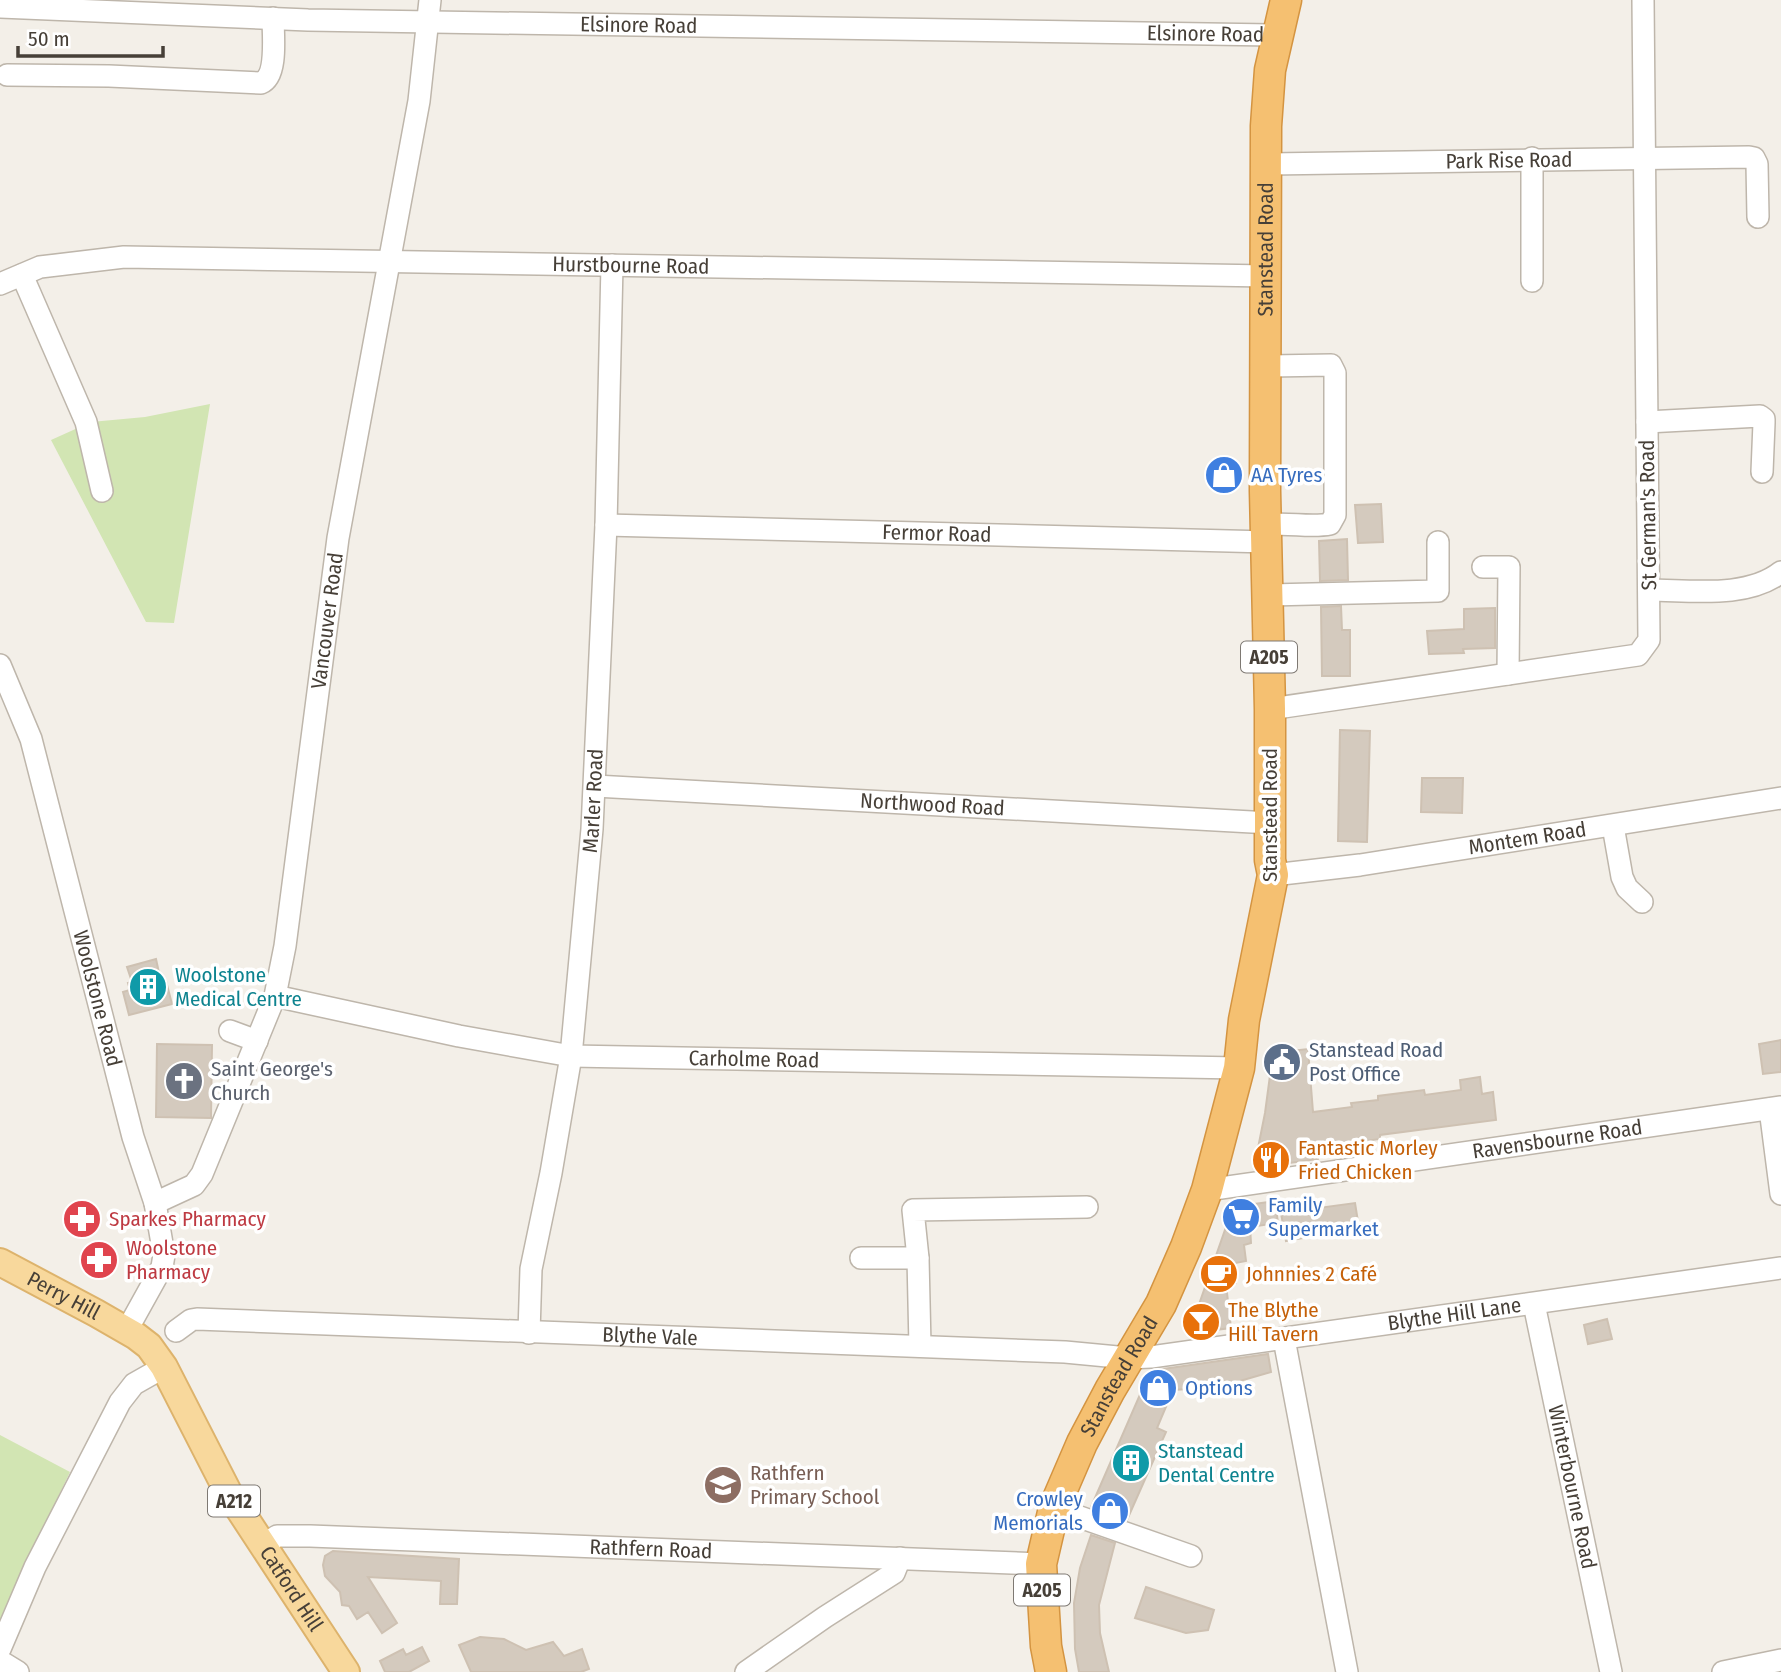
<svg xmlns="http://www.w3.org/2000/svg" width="1781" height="1672" font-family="'Fira Sans Condensed',sans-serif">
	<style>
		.green { fill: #d2e5b3 }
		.building { fill: #d4cabe; stroke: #cec1b2; stroke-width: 2 }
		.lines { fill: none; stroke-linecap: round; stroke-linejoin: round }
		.minor-casing { stroke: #beb6ab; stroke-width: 24 }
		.major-casing { stroke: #ddb36c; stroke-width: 30 }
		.highway-casing { stroke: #d49441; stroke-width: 33 }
		.minor { stroke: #fff; stroke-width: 21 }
		.major { stroke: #f8d89c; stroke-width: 26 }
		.highway { stroke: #f5c071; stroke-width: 30 }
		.labels { text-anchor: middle; stroke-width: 7; stroke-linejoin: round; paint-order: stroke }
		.shield { fill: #fff; stroke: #7e7973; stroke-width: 2 }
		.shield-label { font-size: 19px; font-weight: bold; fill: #463f37 }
		.street-label { font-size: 21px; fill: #463f37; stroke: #fff }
		.shop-label { font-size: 21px; fill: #366cbe; stroke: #fff; text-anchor: start }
		.culture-label { font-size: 21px; fill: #0d838f; stroke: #fff; text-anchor: start }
		.service-label { font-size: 21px; fill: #4e5e75; stroke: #fff; text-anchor: start }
		.worship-label { font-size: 21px; fill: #5b616d; stroke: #fff; text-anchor: start }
		.food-label { font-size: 21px; fill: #c56008; stroke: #fff; text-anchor: start }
		.health-label { font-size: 21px; fill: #be3a42; stroke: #fff; text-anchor: start }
		.education-label { font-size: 21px; fill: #785e54; stroke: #fff; text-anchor: start }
	</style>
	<rect width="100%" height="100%" fill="#f3efe8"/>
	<path class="green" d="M 210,404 L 174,623 L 146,622 L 51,440 L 91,422 L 145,417 Z
		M 0,1435 L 70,1472 L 19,1579 L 0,1627 Z"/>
	<path class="building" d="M 1381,504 L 1383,542 L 1358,543 L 1355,505 Z
		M 1347,539 L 1348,580 L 1320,581 L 1319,541 Z
		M 1341,606 L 1342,630 L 1350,630 L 1350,676 L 1322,676 L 1321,607 Z
		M 1495,608 L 1495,648 L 1463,649 L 1464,653 L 1429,654 L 1427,631 L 1464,629 L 1464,609 Z
		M 1340,730 L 1370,731 L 1367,842 L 1338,841 Z
		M 1422,778 L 1463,778 L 1462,813 L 1421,812 Z
		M 156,959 L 161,982 L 166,981 L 172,1004 L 129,1015 L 123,992 L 130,990 L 128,983 L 132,982 L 127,967 Z
		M 1781,1040 L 1781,1072 L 1763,1074 L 1759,1044 Z
		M 157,1044 L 212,1045 L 211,1118 L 156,1117 Z
		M 1308,1049 L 1313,1112 L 1352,1107 L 1351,1103 L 1378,1100 L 1378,1096 L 1424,1090 L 1425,1095 L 1461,1090 L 1460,1080 L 1480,1077 L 1482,1094 L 1493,1092 L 1496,1120 L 1380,1135 L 1380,1139 L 1351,1143 L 1352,1148 L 1317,1153 L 1318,1159 L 1254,1168 L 1265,1113 L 1273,1053 Z
		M 1275,1201 L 1278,1223 L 1250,1227 L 1251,1243 L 1244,1245 L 1246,1261 L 1235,1263 L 1236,1283 L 1226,1284 L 1231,1328 L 1189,1333 L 1233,1207 Z
		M 1355,1203 L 1359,1228 L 1286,1241 L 1281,1213 Z
		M 1607,1319 L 1612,1339 L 1588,1344 L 1584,1325 Z
		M 1268,1354 L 1271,1372 L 1219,1387 L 1173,1390 L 1157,1428 L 1166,1432 L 1127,1520 L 1091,1507 L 1149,1374 L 1156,1370 Z
		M 1091,1535 L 1115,1543 L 1099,1605 L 1100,1633 L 1109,1672 L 1079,1672 L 1075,1649 L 1074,1603 L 1080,1568 Z
		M 333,1551 L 459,1559 L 457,1604 L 440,1604 L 441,1581 L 368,1577 L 397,1623 L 382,1633 L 368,1612 L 357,1619 L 349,1606 L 342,1605 L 340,1592 L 325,1576 L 323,1565 L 325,1556 Z
		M 1146,1587 L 1214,1610 L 1208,1630 L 1186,1633 L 1135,1618 Z
		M 480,1637 L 504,1639 L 526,1650 L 553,1642 L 564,1656 L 582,1649 L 589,1669 L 581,1672 L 471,1672 L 459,1645 Z
		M 422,1647 L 429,1661 L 409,1672 L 385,1672 L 380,1661 L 403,1649 L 406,1655 Z"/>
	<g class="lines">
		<defs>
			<g id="minor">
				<path id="s1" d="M 0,7 L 308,20 L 1277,35"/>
				<path d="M 7,75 L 109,76 L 261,83 C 278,76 273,35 273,18"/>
				<path id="s2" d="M 1266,164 L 1749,157 L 1754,158 L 1757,164 L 1758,217"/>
				<path d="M 22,275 L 86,422 L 102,491"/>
				<path d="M 1532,281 L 1532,158"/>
				<path id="s3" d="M 0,284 L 40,267 L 124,257 L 1267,276"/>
				<path d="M 1266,366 L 1331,365 L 1335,373 L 1335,515 L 1330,524 C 1310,528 1288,522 1267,525"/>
				<path d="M 1647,422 L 1760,416 L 1764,419 L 1764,423 L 1762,472"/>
				<path id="s4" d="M 606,525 L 1268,542"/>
				<path d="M 1483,567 L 1509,567 L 1508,674"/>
				<path d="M 1649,590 C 1690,590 1747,599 1781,572"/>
				<path d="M 1269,595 L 1438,591 L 1438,542"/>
				<path id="s5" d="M 0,665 L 31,739 L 133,1137 L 155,1203 L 164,1255 L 162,1267 L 127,1330"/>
				<path d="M 1270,709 L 1638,655 L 1649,640 L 1643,0"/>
				<path id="s6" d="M 595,786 L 1270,823"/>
				<path d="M 1613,826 L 1622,877 L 1627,888 L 1642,902"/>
				<path id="s7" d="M 1273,875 L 1360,865 L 1781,798"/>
				<path id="s8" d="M 275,996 L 459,1036 L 571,1056 L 1239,1068"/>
				<path d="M 230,1031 L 257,1041"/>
				<path d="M 1770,1109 L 1781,1194"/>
				<path id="s9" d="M 1207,1190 L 1781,1107"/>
				<path id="s10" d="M 155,1203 L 194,1185 L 202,1174 L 275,996 L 285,946 L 338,538 L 419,101 L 430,0"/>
				<path d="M 861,1258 L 918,1258 L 913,1210 L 1087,1207"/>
				<path d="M 918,1258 L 920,1346"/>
				<path id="s11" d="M 1534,1304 L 1611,1672"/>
				<path id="s12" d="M 176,1331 L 191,1320 L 197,1319 L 1065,1352 L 1128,1358 L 1151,1357 L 1781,1268"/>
				<path id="s13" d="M 529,1333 L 531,1269 L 551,1173 L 571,1056 L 592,829 L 606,525 L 612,265"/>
				<path d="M 1284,1339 L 1347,1672"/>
				<path d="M 1054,1508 L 1191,1556"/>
				<path id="s14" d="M 264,1545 L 277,1536 L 310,1536 L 1041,1564"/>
				<path d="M 0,1649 L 35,1567 L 120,1402 L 134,1384 L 164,1367"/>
				<path d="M 0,1661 L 18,1672"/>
				<path d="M 746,1672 L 825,1617 L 894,1573 L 900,1558"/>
				<path d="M 1723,1672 L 1781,1660"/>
			</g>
			<g id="major">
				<path id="s15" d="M 0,1262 L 96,1313 L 136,1336 L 149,1346 L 164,1367 L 228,1492 L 346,1672"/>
			</g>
			<g id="highway">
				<path id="s16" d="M 1051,1672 L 1046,1646 L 1041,1564 L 1054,1508 L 1082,1443 L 1110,1390 L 1161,1304 L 1186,1247 L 1207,1190 L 1239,1068 L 1244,1020 L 1273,875 L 1270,860 L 1270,709 L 1265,491 L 1266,126 L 1270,70 L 1286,0"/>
			</g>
		</defs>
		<use href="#minor" class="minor-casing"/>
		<use href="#major" class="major-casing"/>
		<use href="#highway" class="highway-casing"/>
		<use href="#minor" class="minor"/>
		<use href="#major" class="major"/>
		<use href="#highway" class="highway"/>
	</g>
	<defs>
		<symbol id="shop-disc" viewBox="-11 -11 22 22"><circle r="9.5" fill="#3f7fe0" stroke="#fff"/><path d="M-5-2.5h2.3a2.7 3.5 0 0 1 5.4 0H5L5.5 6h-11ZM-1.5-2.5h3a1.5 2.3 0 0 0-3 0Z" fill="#fff"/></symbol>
		<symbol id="building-disc" viewBox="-11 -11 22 22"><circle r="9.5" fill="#0f9aa8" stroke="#fff"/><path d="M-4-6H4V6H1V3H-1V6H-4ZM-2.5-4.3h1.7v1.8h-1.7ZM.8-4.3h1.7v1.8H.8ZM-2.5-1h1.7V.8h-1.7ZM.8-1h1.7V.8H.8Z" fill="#fff"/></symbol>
		<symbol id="civic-disc" viewBox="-11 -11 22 22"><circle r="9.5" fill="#5c6f8a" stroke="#fff"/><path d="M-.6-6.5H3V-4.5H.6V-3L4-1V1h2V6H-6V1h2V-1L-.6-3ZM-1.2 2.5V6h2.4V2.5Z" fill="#fff"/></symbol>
		<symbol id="church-disc" viewBox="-11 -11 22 22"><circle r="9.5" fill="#6b7280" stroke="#fff"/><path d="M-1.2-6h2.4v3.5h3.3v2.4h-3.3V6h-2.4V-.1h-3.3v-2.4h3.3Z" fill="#fff"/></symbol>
		<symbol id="restaurant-disc" viewBox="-11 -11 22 22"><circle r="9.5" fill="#e8710a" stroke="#fff"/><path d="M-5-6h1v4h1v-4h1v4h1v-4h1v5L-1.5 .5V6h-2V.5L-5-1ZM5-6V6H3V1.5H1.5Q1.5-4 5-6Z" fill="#fff"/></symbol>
		<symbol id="supermarket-disc" viewBox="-11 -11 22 22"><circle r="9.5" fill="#3f7fe0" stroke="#fff"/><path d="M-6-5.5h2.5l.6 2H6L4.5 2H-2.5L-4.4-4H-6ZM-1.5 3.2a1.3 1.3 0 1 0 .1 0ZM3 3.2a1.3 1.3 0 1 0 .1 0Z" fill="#fff"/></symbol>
		<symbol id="pharmacy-disc" viewBox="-11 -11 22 22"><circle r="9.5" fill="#e0444e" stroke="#fff"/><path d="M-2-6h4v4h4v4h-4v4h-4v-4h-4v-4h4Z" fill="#fff"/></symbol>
		<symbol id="cafe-disc" viewBox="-11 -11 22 22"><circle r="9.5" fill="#e8710a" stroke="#fff"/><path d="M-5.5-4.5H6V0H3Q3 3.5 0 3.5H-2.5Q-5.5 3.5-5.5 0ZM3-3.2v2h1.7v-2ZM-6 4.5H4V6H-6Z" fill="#fff"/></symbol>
		<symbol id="bar-disc" viewBox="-11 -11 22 22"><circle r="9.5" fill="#e8710a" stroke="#fff"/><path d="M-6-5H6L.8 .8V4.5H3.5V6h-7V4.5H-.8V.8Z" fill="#fff"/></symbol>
		<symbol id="school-disc" viewBox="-11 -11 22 22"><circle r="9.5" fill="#8d6e63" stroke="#fff"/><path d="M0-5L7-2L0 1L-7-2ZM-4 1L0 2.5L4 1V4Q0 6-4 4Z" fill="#fff"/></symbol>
	</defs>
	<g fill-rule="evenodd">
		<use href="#shop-disc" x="1202" y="453" width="44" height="44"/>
		<use href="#building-disc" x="126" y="965" width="44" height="44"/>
		<use href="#civic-disc" x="1260" y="1040" width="44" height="44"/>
		<use href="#church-disc" x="162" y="1059" width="44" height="44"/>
		<use href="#restaurant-disc" x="1249" y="1138" width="44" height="44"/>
		<use href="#supermarket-disc" x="1219" y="1195" width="44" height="44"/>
		<use href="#pharmacy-disc" x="60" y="1197" width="44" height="44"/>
		<use href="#pharmacy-disc" x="77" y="1238" width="44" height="44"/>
		<use href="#cafe-disc" x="1197" y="1252" width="44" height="44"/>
		<use href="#bar-disc" x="1179" y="1300" width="44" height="44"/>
		<use href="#shop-disc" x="1136" y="1366" width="44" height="44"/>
		<use href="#building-disc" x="1109" y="1441" width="44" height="44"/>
		<use href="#school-disc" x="701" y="1463" width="44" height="44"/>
		<use href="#shop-disc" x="1088" y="1489" width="44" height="44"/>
	</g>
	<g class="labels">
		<g class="shield">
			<rect x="1241" y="641.5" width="56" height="31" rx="5"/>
			<rect x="208" y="1485.5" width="52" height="31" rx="5"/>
			<rect x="1014" y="1574.5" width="56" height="31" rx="5"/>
		</g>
		<g class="shield-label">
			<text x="1269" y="664">A205</text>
			<text x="234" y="1508">A212</text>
			<text x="1042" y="1597">A205</text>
		</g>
		<g class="street-label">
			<text dy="7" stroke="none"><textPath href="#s1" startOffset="639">Elsinore Road</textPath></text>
			<text dy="7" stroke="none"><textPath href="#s1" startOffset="1206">Elsinore Road</textPath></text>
			<text dy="7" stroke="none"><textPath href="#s2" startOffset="243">Park Rise Road</textPath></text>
			<text dy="7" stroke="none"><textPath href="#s16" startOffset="1468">Stanstead Road</textPath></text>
			<text dy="7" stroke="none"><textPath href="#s3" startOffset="635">Hurstbourne Road</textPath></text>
			<text transform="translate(1648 515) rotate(-91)" y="7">St German's Road</text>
			<text dy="7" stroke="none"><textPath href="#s4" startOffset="331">Fermor Road</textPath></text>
			<text dy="7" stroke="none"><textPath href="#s10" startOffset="628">Vancouver Road</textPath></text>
			<text dy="7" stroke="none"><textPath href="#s13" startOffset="537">Marler Road</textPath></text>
			<text dy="7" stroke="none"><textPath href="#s6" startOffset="338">Northwood Road</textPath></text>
			<text transform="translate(1270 815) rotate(-90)" y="7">Stanstead Road</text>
			<text dy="7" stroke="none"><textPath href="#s7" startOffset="257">Montem Road</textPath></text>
			<text dy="7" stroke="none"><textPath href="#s5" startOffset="348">Woolstone Road</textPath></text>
			<text dy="7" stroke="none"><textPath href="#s8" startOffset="485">Carholme Road</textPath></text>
			<text dy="7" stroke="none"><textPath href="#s9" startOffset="354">Ravensbourne Road</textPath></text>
			<text dy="7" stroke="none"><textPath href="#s15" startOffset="72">Perry Hill</textPath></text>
			<text dy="7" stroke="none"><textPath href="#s12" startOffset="1286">Blythe Hill Lane</textPath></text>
			<text dy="7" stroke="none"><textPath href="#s12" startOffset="478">Blythe Vale</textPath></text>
			<text dy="7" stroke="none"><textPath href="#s16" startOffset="313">Stanstead Road</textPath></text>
			<text dy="7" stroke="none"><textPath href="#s11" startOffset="187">Winterbourne Road</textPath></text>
			<text dy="7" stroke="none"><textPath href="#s14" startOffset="390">Rathfern Road</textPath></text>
			<text dy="7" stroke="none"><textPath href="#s15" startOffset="453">Catford Hill</textPath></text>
		</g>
		<g class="shop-label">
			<text x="1251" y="482">AA Tyres</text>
			<text x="1268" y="1212">Family<tspan x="1268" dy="24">Supermarket</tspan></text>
			<text x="1185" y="1395">Options</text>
			<text x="1083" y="1506" text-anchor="end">Crowley<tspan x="1083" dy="24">Memorials</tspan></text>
		</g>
		<g class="culture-label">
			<text x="175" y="982">Woolstone<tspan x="175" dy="24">Medical Centre</tspan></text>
			<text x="1158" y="1458">Stanstead<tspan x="1158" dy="24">Dental Centre</tspan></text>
		</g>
		<g class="service-label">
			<text x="1309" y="1057">Stanstead Road<tspan x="1309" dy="24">Post Office</tspan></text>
		</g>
		<g class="worship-label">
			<text x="211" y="1076">Saint George's<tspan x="211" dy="24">Church</tspan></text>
		</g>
		<g class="food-label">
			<text x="1298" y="1155">Fantastic Morley<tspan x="1298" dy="24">Fried Chicken</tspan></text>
			<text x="1246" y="1281">Johnnies 2 Café</text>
			<text x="1228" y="1317">The Blythe<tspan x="1228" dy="24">Hill Tavern</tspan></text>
		</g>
		<g class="health-label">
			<text x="109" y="1226">Sparkes Pharmacy</text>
			<text x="126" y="1255">Woolstone<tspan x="126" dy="24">Pharmacy</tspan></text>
		</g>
		<g class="education-label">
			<text x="750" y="1480">Rathfern<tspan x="750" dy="24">Primary School</tspan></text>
		</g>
	</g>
	<path d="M18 46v10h145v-10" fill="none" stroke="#463f37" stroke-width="3.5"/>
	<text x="28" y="46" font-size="21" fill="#463f37" stroke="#ffffff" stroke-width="5" paint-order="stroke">50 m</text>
</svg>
